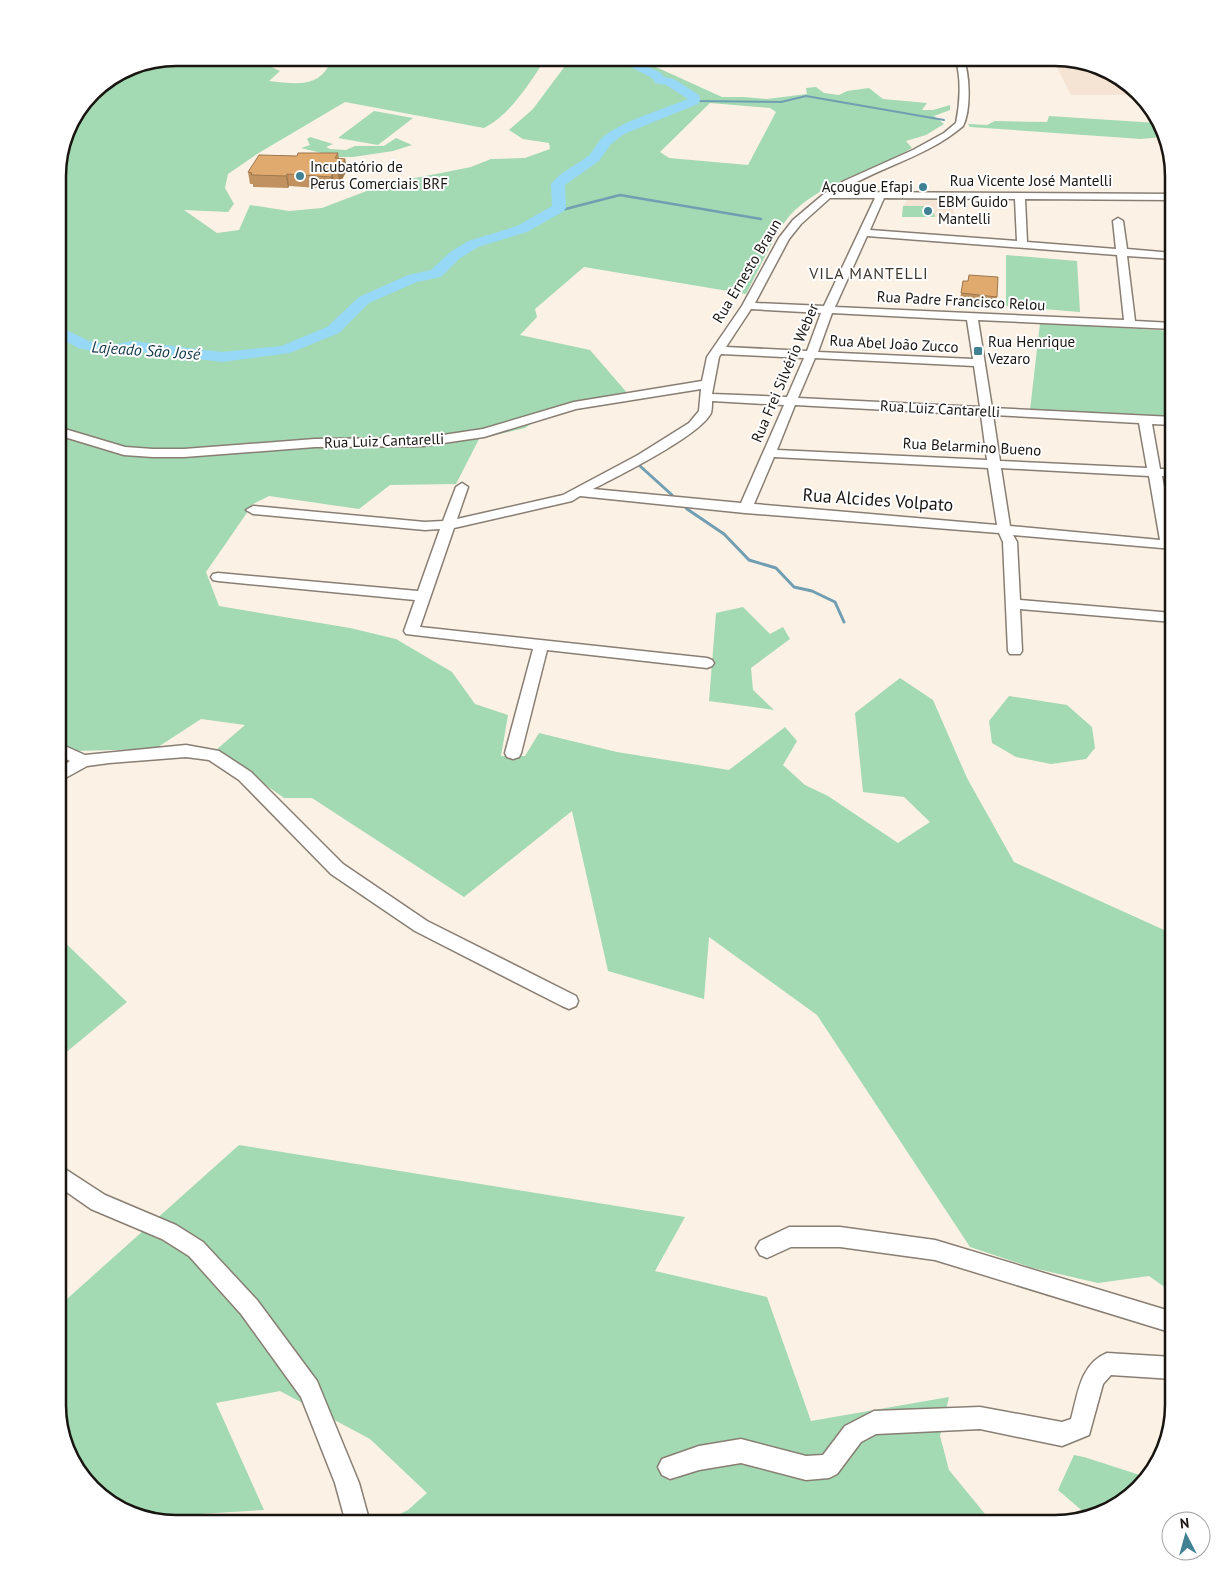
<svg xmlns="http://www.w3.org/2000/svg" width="1231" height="1581" font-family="'PT Sans',sans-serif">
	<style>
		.built { fill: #f5e4d3 }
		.green { fill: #a3d9b3; fill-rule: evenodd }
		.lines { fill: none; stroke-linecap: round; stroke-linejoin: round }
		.stream-far2 { stroke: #719eb2; stroke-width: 2 }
		.stream-far1 { stroke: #719eb2; stroke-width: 2.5 }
		.stream { stroke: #719eb2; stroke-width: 3 }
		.river { fill: #97d8f7; fill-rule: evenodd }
		.minor-casing { stroke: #887e73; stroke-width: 3 }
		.minor { fill: #fff; fill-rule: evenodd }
		.wall { fill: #c1925f }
		.shaded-wall { fill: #9d774e }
		.building { fill: #e0aa6f; stroke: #9d774e }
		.poi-dot { fill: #408293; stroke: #fff; stroke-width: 2 }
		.labels { text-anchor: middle; stroke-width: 4; stroke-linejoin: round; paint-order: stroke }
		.far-poi-label { font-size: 15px; fill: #191511; stroke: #fff; text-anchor: start }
		.far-street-label { font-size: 15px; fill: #191511; stroke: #fff }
		.far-neighbourhood-label { font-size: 16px; letter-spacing: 1px; fill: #40382f; stroke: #fff }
		.far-water-label { font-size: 16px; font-style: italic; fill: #133949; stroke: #fff }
		.street-label { font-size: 18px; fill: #191511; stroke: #fff }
		.rim { fill: none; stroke: #191511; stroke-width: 2.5 }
	</style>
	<rect width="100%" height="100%" fill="#fcf1e5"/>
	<path class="built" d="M 1052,58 L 1062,58 L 1114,74 L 1137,95 L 1071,95 Z
		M 949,198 L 956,217 L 902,217 L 903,206 L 908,199 Z"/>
	<path class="green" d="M 176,58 L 260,58 L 251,62 L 263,63 L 280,71 L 269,81 C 291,83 315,89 328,67 L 356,58 L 542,58 L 540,61 L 544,61 C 529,84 509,116 484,128 L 345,102 L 257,154 L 228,174 L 225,188 L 234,204 L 228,212 L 184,210 L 217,233 L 239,230 L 250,205 L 289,211 L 322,208 L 385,184 L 471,167 L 491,159 L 525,158 L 550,149 L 549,143 L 523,139 L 509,130 L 533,109 L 565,66 L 583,58 L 665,58 L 656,67 L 722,97 L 744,97 L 767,99 L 807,94 L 806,88 L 816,87 L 824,93 L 839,95 L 847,91 L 869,88 L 883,99 L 927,103 L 922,110 L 933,110 L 950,105 L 950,110 L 934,116 L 944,124 L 926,135 L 906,141 L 912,148 C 874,171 827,180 794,211 C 778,226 757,273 746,294 L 584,267 L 535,309 L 537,317 L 520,335 L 590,350 L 629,395 L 539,418 L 525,428 L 479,439 L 456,484 L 390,485 L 359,509 L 269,496 L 253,504 L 206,572 L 219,606 L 350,628 L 396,639 L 452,672 L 475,704 L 508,715 L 501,756 L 525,756 L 539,733 L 617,752 L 729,770 L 785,727 L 797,741 L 783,765 L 805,785 L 828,796 L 898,843 L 930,822 L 904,797 L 863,792 L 855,713 L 900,678 L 933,700 L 967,778 L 1014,862 L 1173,934 L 1173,1293 L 1149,1276 L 1098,1283 L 1033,1268 L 970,1247 L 817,1015 L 709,937 L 704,999 L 608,971 L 572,811 L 464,897 L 312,798 L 284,798 L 216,750 L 245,725 L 201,719 L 155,749 L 75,751 L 58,747 L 58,168 L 70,123 L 98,87 L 131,66 ZM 710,103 L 770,108 L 776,112 L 748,165 L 669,158 L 660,152 Z
		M 374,111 L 413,118 L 378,145 L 338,138 Z
		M 1049,116 L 1157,123 L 1162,137 L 1141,139 L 970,127 L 968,124 L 987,125 L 995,121 L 1047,122 Z
		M 310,137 L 333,144 L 326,147 L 330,149 L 346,150 L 355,146 L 384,146 L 396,138 L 412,145 L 393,151 L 353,157 L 338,157 L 301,148 L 310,145 L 307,139 Z
		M 903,206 L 932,206 L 935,217 L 902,217 Z
		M 1006,255 L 1077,261 L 1080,312 L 1006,306 Z
		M 1040,323 L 1173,331 L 1173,418 L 1030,410 Z
		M 743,607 L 770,634 L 783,627 L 790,639 L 751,668 L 753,690 L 774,710 L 709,701 L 716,613 Z
		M 1009,696 L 1067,705 L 1092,727 L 1095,748 L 1086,759 L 1051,764 L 1016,757 L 992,743 L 989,721 Z
		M 58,936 L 127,1002 L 58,1059 Z
		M 239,1145 L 685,1217 L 655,1271 L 767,1297 L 811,1421 L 949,1397 L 940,1436 L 949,1470 L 985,1514 L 1000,1523 L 382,1523 L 408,1510 L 427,1493 L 370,1439 L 280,1391 L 216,1403 L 264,1510 L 199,1514 L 181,1523 L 176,1523 L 117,1508 L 77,1471 L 58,1405 L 58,1307 Z
		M 1074,1455 L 1084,1457 L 1146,1477 L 1121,1504 L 1086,1514 L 1058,1490 Z"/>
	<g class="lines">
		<path class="stream-far2" d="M 694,101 L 781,102 L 806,96 L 944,120"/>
		<path class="stream-far1" d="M 550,213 L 620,195 L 761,219"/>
		<path class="stream" d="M 640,466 L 672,495
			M 683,503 L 687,509 L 724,534 L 749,560 L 776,568 L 794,587 L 812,591 L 835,602 L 844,622"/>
		<path class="river" d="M 619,58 L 631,58 L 661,73 L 664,77 L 674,79 L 699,95 L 700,101 L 698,104 L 624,134 L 611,144 L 599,161 L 565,185 L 566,208 L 564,211 L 527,232 L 478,247 L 459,259 L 441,277 L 417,282 L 369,303 L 339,333 L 290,353 L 222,362 L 132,351 L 111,355 L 78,348 L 58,337 L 58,326 L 89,341 L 111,345 L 132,341 L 222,352 L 281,346 L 327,327 L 359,297 L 408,275 L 431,270 L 449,253 L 468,241 L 517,226 L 552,206 L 551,184 C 561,171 576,166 588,156 C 594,151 597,142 603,137 C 622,121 664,109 688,99 L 666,85 L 655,83 L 652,78 L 623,63 Z"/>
		<defs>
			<path id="minor" d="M 955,58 L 963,58 C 970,73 971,111 963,126 C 927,157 879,167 839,192 L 1173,194 L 1173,200 L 1025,199 L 1027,242 L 1116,249 L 1113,221 L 1118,218 L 1123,221 L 1127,249 L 1173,253 L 1173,259 L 1127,256 L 1135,321 L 1173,323 L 1173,329 L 978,320 L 992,408 L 1173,417 L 1173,425 L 1152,424 L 1160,469 L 1173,469 L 1173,477 L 1162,476 L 1173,537 L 1173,549 L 1013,535 L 1017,542 L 1020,600 L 1173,613 L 1173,622 L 1020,609 L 1022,651 L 1020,654 L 1010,654 L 1008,651 L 1003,542 L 999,533 L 745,513 L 580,496 L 572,501 L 454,528 L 420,627 L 707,658 L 712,660 L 714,663 L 712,666 L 707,668 L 547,650 L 521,753 L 519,757 L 513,759 L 507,757 L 505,753 L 533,649 L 406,634 L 404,631 L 415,600 L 218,581 L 213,580 L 211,577 L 213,574 L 218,573 L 418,591 L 440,529 L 425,530 L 253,514 L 246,510 L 253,506 L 425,522 L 443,521 L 456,487 L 462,483 L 468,487 L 457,519 L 563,495 L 638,455 L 689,423 L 699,411 L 701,389 L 576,409 L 484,437 L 423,446 L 315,447 L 184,457 L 153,457 L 124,455 L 58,435 L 58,427 L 125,447 L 153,449 L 184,449 L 315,439 L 423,438 L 483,429 L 574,402 L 702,381 L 707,357 L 742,306 L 779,238 L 793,220 L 825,193 L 844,181 L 913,150 L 944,133 L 956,123 C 960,104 962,77 955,58 ZM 830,198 L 875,198 L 824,306 L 755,303 L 789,239 L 801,224 ZM 884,198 L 1015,199 L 1017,241 L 870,230 ZM 867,236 L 1117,255 L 1124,320 L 835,307 ZM 751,309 L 821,313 L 807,351 L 726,347 ZM 832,313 L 967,320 L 973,359 L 818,352 ZM 721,354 L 804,358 L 787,397 L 712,394 L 719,357 ZM 815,358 L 974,366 L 980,407 L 798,398 ZM 712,401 L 784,405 L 741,503 L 593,489 C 617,477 701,435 711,413 C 712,409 712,404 712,401 ZM 795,405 L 981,415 L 987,460 L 777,450 ZM 993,415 L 1139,423 L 1147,468 L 1000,461 ZM 774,457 L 988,468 L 997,525 L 754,504 ZM 1001,468 L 1149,476 L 1160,540 L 1010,526 Z
				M 58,743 L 85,755 L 186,745 L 219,751 L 251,772 L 343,864 L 427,921 L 576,996 L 578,1001 L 576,1006 L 569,1009 L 562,1006 L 415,931 L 331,874 L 239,780 L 209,760 L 186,757 L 109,763 L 87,766 L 58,782 L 58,769 L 70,761 L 58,755 Z
				M 58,1166 L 65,1169 L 105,1195 L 176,1225 L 203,1242 L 257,1300 L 317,1381 L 359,1483 L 370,1523 L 346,1523 L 335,1483 L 301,1397 L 241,1314 L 189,1256 L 162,1239 L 91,1209 L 58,1186 Z
				M 789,1227 L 840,1227 L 935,1240 L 1173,1312 L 1173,1333 L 935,1260 L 840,1247 L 791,1247 L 767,1258 L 760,1255 L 756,1248 L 760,1241 Z
				M 1107,1353 L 1173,1357 L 1173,1379 L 1111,1375 L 1103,1384 L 1089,1435 L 1062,1446 L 980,1429 L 876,1434 L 861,1442 L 837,1474 L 829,1478 L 806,1480 L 741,1463 L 699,1470 L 670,1479 L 662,1475 L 658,1467 L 662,1459 L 699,1446 L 741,1439 L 806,1456 L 823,1455 L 845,1426 L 874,1411 L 980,1407 L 1062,1422 L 1071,1419 C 1078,1394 1080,1364 1107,1353 Z"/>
		</defs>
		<use href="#minor" class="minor-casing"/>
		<use href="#minor" class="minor"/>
	</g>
	<path class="wall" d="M 338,153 L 339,158 L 345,159 L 347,170 L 339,185 L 334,185 L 332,189 L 289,186 L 288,188 L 253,187 L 253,184 L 250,184 L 248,172 L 297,156 Z
		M 969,275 L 997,297 L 994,309 L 959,306 L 963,281 L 968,281 Z"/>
	<path class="shaded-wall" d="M 345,159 L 347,170 L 339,185 L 338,173 Z
		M 333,173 L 334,185 L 332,189 L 331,177 Z
		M 287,174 L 289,186 L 288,188 L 286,176 Z"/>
	<path class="building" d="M 298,153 L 338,153 L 335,158 L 345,159 L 338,173 L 333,173 L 331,177 L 287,174 L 286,176 L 251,175 L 252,173 L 248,172 L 259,155 L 297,156 Z
		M 969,275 L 998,277 L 997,297 L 961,293 L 963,281 L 968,281 Z"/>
	<g class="poi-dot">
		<circle cx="300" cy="176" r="5"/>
		<circle cx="923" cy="187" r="5"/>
		<circle cx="928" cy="211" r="5"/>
		<rect x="973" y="346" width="10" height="10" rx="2.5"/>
	</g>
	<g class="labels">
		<g class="far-poi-label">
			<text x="310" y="172">Incubatório de<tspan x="310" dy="17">Perus Comerciais BRF</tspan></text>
			<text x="913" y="192" text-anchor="end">Açougue Efapi</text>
			<text x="938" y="207">EBM Guido<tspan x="938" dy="17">Mantelli</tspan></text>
			<text x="988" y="347">Rua Henrique<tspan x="988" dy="17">Vezaro</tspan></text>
		</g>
		<g class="far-street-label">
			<text x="1031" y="186">Rua Vicente José Mantelli</text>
			<text transform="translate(747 271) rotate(-59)" y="5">Rua Ernesto Braun</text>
			<text transform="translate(961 301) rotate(3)" y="5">Rua Padre Francisco Relou</text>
			<text transform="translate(894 344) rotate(3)" y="5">Rua Abel João Zucco</text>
			<text transform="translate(785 373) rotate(-67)" y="5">Rua Frei Silvério Weber</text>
			<text transform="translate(940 409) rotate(3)" y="5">Rua Luiz Cantarelli</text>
			<text transform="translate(384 441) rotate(-2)" y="5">Rua Luiz Cantarelli</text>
			<text transform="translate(972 447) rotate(3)" y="5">Rua Belarmino Bueno</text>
		</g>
		<g class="far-neighbourhood-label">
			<text x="869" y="279">VILA MANTELLI</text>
		</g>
		<g class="far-water-label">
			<text transform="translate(146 350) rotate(4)" y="6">Lajeado São José</text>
		</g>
		<g class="street-label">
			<text transform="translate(878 500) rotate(4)" y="6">Rua Alcides Volpato</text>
		</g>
	</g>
	<path d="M0 0H1231V1581H0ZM176 66H1055A110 110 0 0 1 1165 176V1405A110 110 0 0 1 1055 1515H176A110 110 0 0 1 66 1405V176A110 110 0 0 1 176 66Z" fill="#fff" fill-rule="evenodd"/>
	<path class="rim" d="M176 66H1055A110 110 0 0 1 1165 176V1405A110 110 0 0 1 1055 1515H176A110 110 0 0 1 66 1405V176A110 110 0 0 1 176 66Z"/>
	<g transform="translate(1186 1536) rotate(354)"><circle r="24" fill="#ffffff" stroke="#a3a1a0"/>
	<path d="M0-4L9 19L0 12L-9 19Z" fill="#408293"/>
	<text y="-8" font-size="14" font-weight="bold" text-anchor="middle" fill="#191511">N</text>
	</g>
</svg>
